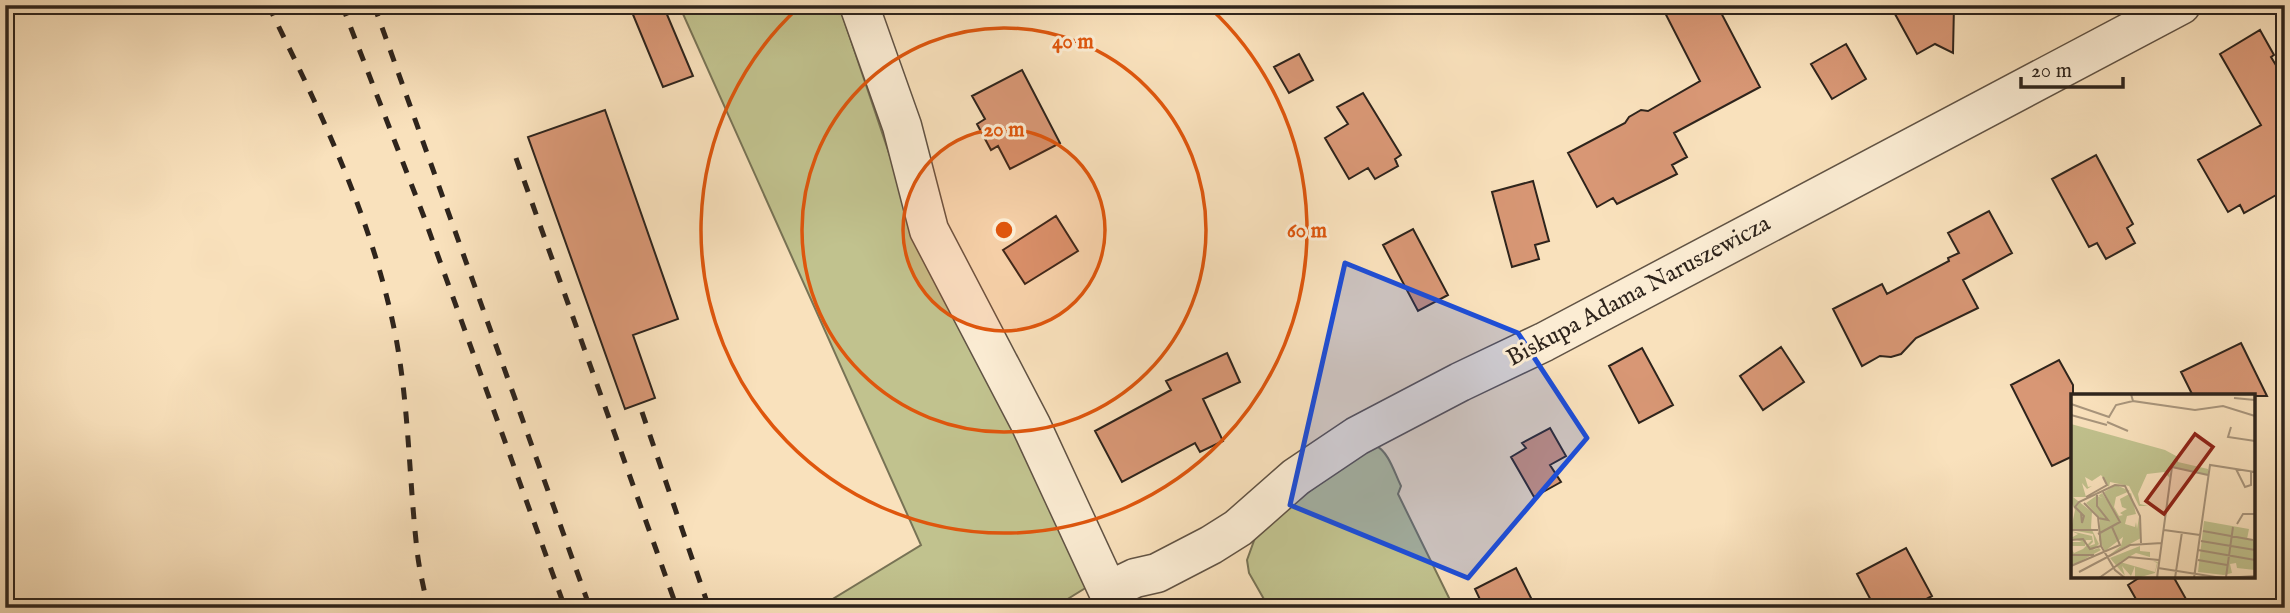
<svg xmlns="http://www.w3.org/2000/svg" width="2290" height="613" font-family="'IM FELL English',serif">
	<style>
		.green { fill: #c1c28e; stroke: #787355; stroke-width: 2 }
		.building { fill: #d89775; stroke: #2e241c; stroke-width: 2 }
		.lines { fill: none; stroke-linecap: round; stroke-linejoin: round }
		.street-casing { stroke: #615344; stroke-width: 41 }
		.street { stroke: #fbecd3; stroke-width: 38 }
		.rail { stroke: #2e241c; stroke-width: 5; stroke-dasharray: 12 12; stroke-linecap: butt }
		.marked { fill: #1d4ed8; fill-opacity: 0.2; stroke: #1d4ed8; stroke-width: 5; stroke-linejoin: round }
		.ring { fill: none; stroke: #df560d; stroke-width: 3.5 }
		.labels { text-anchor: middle; stroke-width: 6; stroke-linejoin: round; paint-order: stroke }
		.street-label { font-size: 24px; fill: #2e241c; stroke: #fbecd3 }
		.inset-road { fill: none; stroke: #a8957c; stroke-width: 2 }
		.view { fill: #8f2418; fill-opacity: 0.15; stroke: #8f2418; stroke-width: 3.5 }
		.inset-edge { fill: none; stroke: #2e241c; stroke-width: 3.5 }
		.centre { fill: #df560d; stroke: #fbecd3; stroke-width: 3.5 }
		.ring-label { font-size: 21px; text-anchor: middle; font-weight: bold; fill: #df560d; stroke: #fbecd3; stroke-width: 6; stroke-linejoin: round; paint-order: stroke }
	</style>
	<rect width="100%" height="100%" fill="#f9e1bc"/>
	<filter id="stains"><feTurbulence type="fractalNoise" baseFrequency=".00286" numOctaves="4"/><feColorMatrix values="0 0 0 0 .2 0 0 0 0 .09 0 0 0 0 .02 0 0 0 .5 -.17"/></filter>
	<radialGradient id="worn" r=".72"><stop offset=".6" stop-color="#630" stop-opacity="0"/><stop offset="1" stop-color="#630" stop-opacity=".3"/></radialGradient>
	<path class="green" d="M 679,5 L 839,5 L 914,227 L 1084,562 L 1087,587 L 1053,608 L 818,608 L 921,545 Z
		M 1375,445 C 1389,452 1394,472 1401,486 L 1398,494 L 1454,608 L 1269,608 L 1249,573 L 1247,560 L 1259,527 Z"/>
	<path class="building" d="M 629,5 L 663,5 L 693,76 L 663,87 Z
		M 1661,5 L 1717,5 L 1760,87 L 1674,133 L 1687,157 L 1672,165 L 1677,174 L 1617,204 L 1613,198 L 1597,207 L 1568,153 L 1625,123 L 1629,117 L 1641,110 L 1648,111 L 1700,81 Z
		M 1910,5 L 1954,5 L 1953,53 L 1935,44 L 1917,54 L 1895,14 Z
		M 2260,30 L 2274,55 L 2271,57 L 2285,80 L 2285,190 L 2244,213 L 2240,205 L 2228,212 L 2198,160 L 2261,125 L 2220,54 Z
		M 1846,44 L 1866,79 L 1832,99 L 1811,64 Z
		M 1299,54 L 1313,80 L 1289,93 L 1274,67 Z
		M 1022,70 L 1060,143 L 1010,169 L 998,146 L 991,150 L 977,124 L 985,119 L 972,96 Z
		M 1363,93 L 1401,155 L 1395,159 L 1398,166 L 1375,179 L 1368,168 L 1349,179 L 1325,138 L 1348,124 L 1337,107 Z
		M 605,110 L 678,319 L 633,335 L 655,398 L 625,409 L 528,137 Z
		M 2096,155 L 2133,224 L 2127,228 L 2135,243 L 2106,259 L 2097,243 L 2089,247 L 2052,179 Z
		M 1533,181 L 1549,241 L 1535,245 L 1539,259 L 1512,267 L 1492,192 Z
		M 1989,211 L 2012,253 L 1963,280 L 1978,308 L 1916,338 L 1901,354 L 1891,357 L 1880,356 L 1862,366 L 1833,309 L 1882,284 L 1887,294 L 1949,261 L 1948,258 L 1959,253 L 1948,233 Z
		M 1056,216 L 1078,251 L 1025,284 L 1003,250 Z
		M 1413,229 L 1448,295 L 1418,311 L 1383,245 Z
		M 2241,343 L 2267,396 L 2193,396 L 2181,372 Z
		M 1781,347 L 1804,382 L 1763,410 L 1740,376 Z
		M 1642,348 L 1673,405 L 1639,423 L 1609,366 Z
		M 1227,353 L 1240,382 L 1203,399 L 1223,441 L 1200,452 L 1195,443 L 1122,482 L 1095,431 L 1171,390 L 1166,381 Z
		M 2059,360 L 2073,385 L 2073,456 L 2052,466 L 2011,385 Z
		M 1550,428 L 1566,456 L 1550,465 L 1561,482 L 1534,497 L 1511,457 L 1526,448 L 1522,443 Z
		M 1906,548 L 1932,596 L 1910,608 L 1875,608 L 1857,574 Z
		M 1516,568 L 1536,608 L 1484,608 L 1475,589 Z
		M 2142,576 L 2173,576 L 2191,608 L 2141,608 L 2128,585 Z"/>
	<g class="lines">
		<defs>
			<path id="street" d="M 859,5 L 902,126 L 929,230 L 1031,425 L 1108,591 L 1135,578 L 1157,573 L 1211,545 L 1238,528 L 1296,477 L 1357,436 L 1460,382 L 1544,342 L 2181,5"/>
		</defs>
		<use href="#street" class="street-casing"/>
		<use href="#street" class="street"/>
		<path class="rail" d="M 268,5 C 321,112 373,220 396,338 C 409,408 409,479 417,550 C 419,569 424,589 428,608
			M 342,5 L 424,217 L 565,608
			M 374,5 L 590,608
			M 516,158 L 677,608
			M 642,412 L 709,608"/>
	</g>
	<path class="marked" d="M 1345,263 L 1518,333 L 1587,438 L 1468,578 L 1290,505 Z"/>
	<circle cx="1004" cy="230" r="101" fill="#df560d" fill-opacity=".12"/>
	<g class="ring">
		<circle cx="1004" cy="230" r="101"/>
		<circle cx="1004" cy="230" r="202"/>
		<path d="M1209 7A303 303 0 1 1 799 7"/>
	</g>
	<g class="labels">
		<g class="street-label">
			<text transform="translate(1638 290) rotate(-28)" y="8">Biskupa Adama Naruszewicza</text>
		</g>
	</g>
	<g transform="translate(2071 394)">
		<rect width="184" height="184" fill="#f9e1bc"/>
		<path d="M 0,30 L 94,56 L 107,63 L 107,68 L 137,75 L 137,81 L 98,73 L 99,84 L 93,78 L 76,80 L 67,100 L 69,110 L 77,112 L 68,112 L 58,92 L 39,88 L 38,93 L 30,81 L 21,87 L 14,83 L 17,93 L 21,92 L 16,95 L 11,89 L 15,103 L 2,103 L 21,118 L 20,134 L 28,150 L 22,156 L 28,154 L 30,156 L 1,172 L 0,154 L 3,159 L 12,155 L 21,146 L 15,146 L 14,152 L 0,152 L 0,148 L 11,148 L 0,144 L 7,140 L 0,137 L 21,142 L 22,148 L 18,152 L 24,150 L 22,140 L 0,136 L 4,116 L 0,108 ZM 45,91 L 59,97 L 45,103 L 43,113 L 48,122 L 52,121 L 49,119 L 56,115 L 51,113 L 49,105 L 60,99 L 65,120 L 56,122 L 54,130 L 64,133 L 65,128 L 66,135 L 68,123 L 70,144 L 37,162 L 50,152 L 52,143 L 34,157 L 28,146 L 29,124 L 15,109 L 25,102 L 32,104 L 27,102 L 31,99 L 41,114 L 33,98 ZM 133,127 L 178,135 L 176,145 L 184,146 L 184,176 L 166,174 L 165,169 L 159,170 L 161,179 L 153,181 L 127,178 ZM 69,152 L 69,157 L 79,158 L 79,163 L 65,159 L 49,168 L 84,178 L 86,169 L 82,167 L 87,168 L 84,179 L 66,184 L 58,184 L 64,183 L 64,172 L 60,182 L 51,172 L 54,182 L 39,164 Z" fill="#c1c28e"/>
		<path class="inset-road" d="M 60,0 L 62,7 L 124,16 L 152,12 L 184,22M 163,4 L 184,6M 0,10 L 38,23 L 45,11 L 62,7M 0,21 L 36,31M 36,28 L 57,37M 160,33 L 157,43 L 184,47M 165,75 L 174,93 L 180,91 L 180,78M 26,101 L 26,112 L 37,126 L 27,124M 15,103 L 36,91 L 32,83M 13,109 L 27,123 L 30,152 L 44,176 L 54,184M 10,119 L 11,129 L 13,122 L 4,113 L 8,108 L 44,91 L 54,92 L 69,122 L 70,149M 166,130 L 172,120 L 184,120M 0,136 L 27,136M 93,136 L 129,141M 132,137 L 182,146M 27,140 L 49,128 L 32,98M 0,146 L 12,145 L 19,155 L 30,152M 130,147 L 184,156M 127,156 L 184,166M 0,161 L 23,161M 127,166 L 156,171M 0,172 L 49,151 L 41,133M 87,174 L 151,184M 8,178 L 59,151 L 91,149M 155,183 L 162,133M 28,184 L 58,163 L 88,166M 86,184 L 101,73 L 137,81M 104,184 L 111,138M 123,184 L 139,71 L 184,78M 154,184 L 184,182"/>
		<path class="view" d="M 124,40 L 142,53 L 93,120 L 75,107 Z"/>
		<rect width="184" height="184" class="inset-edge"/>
	</g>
	<circle cx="1004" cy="230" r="10" class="centre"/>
	<g class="ring-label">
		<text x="1073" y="48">40 m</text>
		<text x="1004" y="136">20 m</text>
		<text x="1307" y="237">60 m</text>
	</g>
	<rect width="2290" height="613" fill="none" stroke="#f9e1bc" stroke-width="28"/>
	<rect x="7" y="7" width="2276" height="599" fill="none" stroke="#2e241c" stroke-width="3.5"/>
	<rect x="14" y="14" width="2262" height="585" fill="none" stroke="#2e241c" stroke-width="2"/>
	<path d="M2021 77v10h102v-10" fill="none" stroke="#2e241c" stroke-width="3.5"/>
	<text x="2031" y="77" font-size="21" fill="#2e241c" stroke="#fbecd3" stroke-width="5" paint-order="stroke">20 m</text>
	<rect width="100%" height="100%" filter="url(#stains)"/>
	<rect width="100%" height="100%" fill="url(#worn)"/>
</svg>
